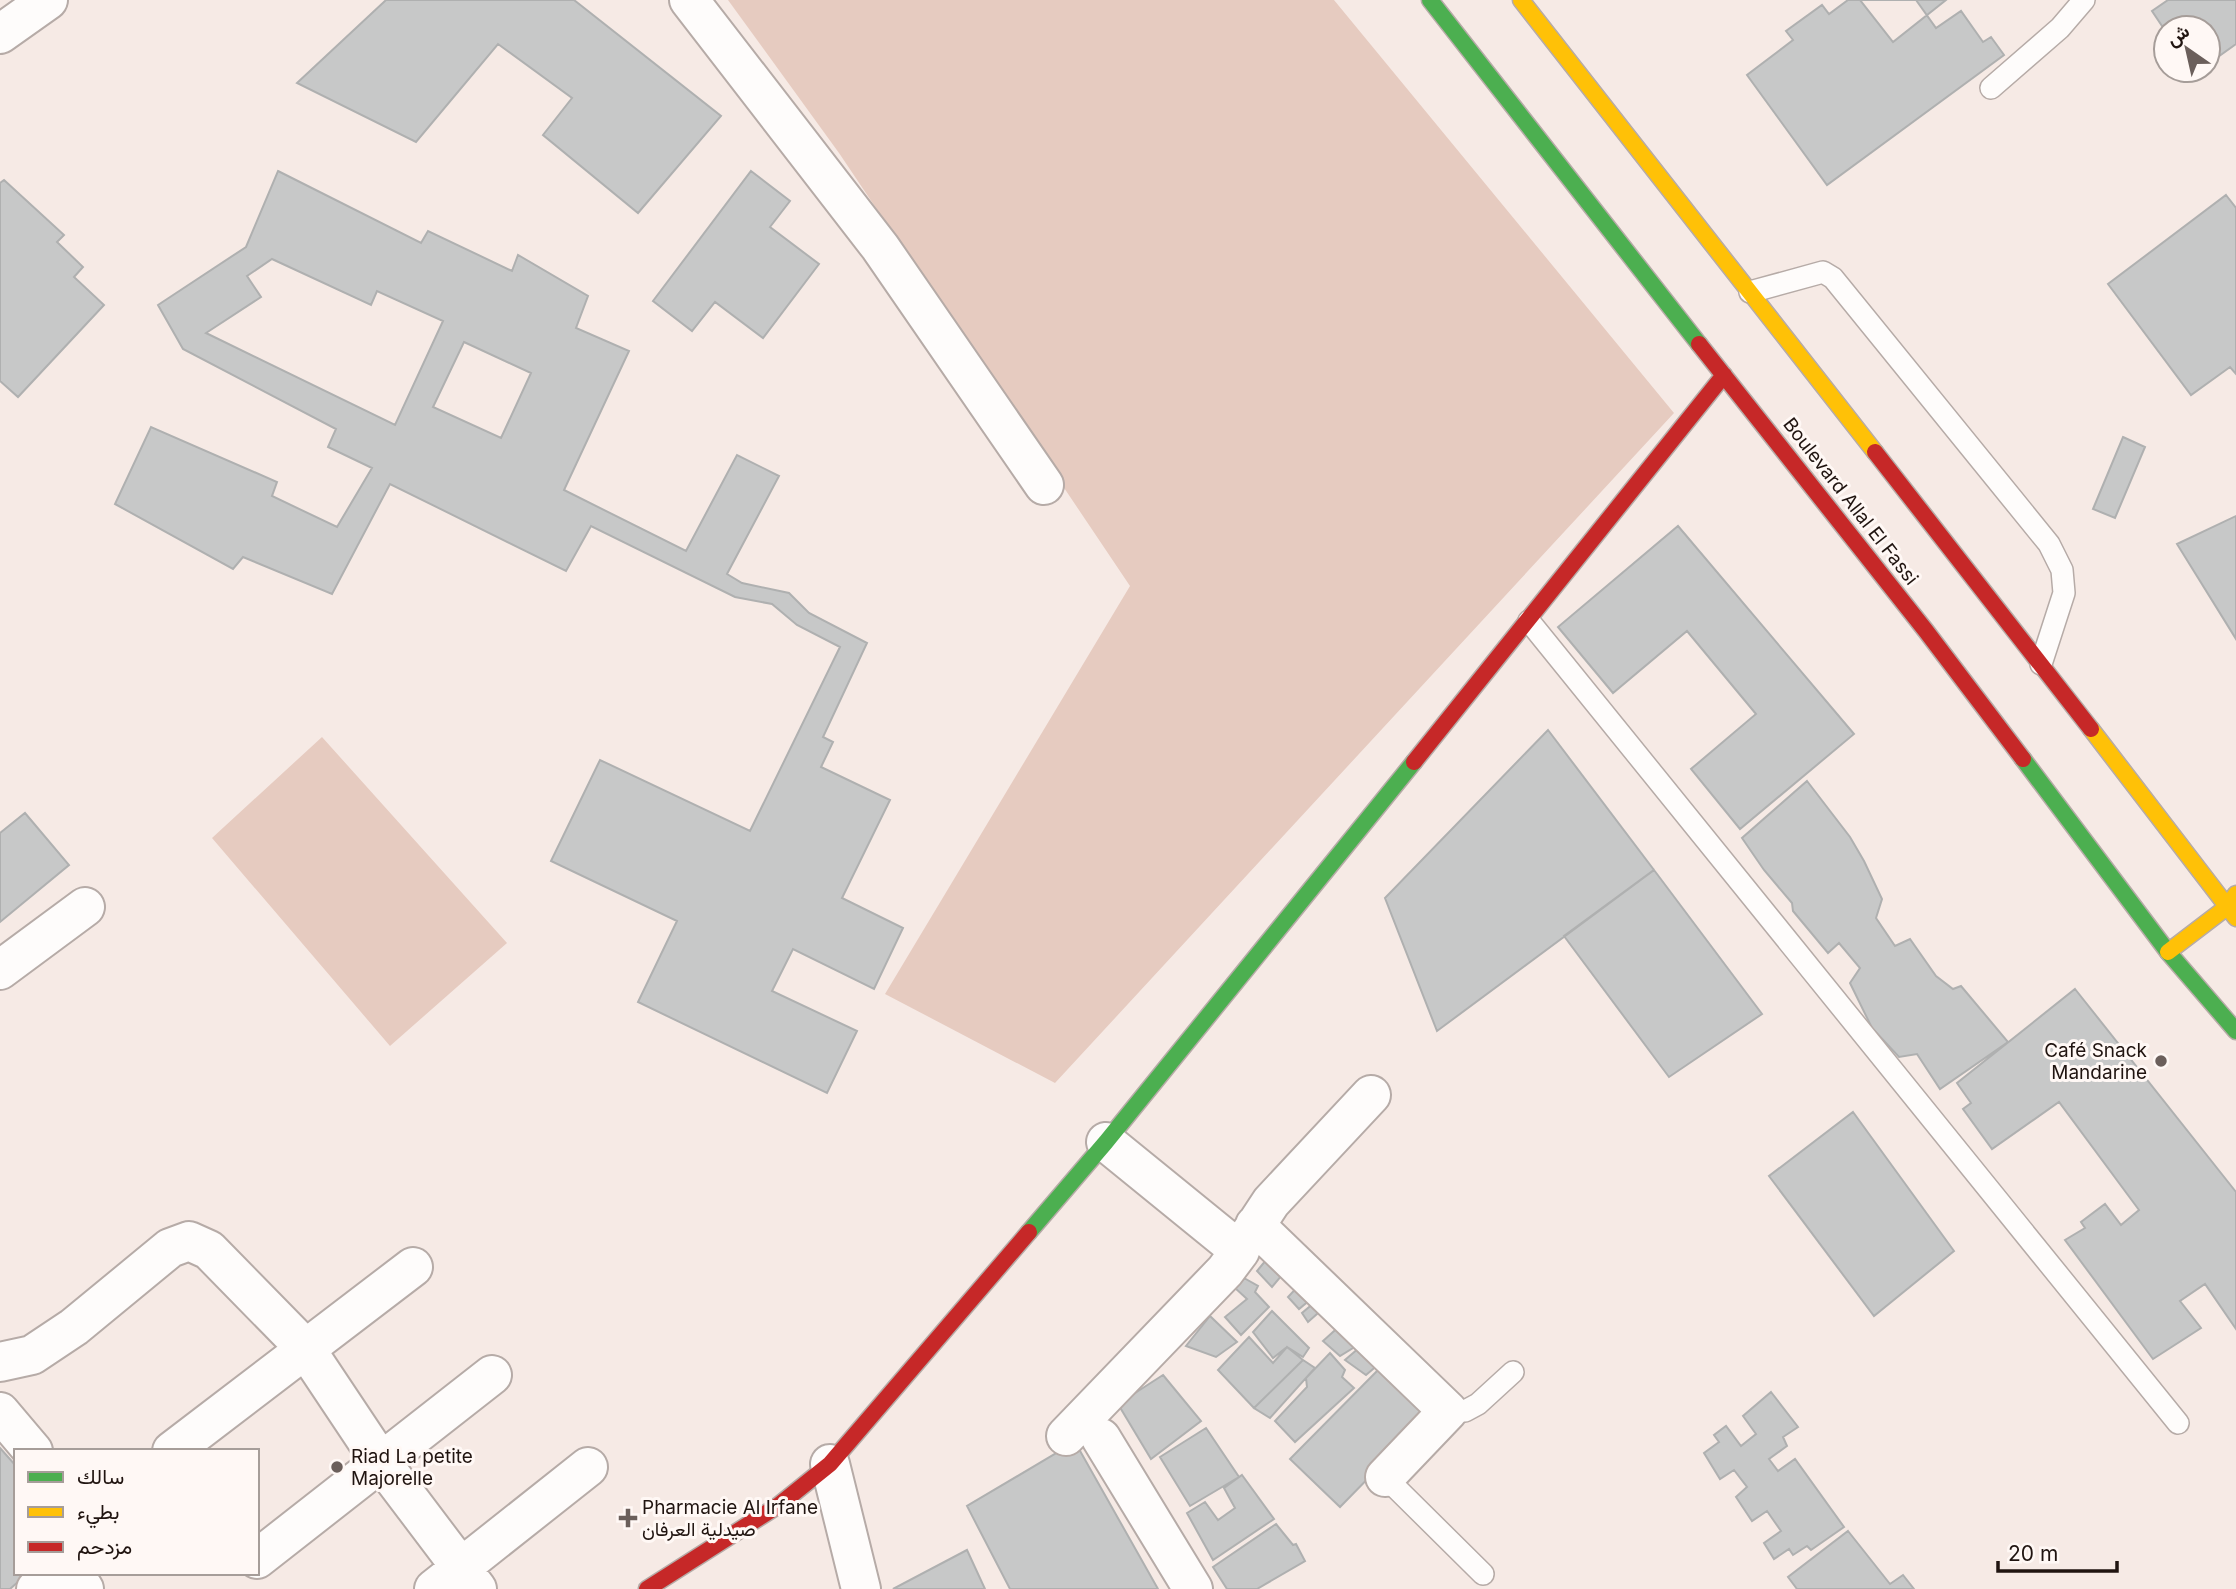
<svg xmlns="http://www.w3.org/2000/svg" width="2236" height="1589" font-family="Inter,Vazirmatn,sans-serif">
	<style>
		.green { fill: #e6cbc0 }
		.building { fill: #c7c8c8; stroke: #afb0b0; stroke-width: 2; fill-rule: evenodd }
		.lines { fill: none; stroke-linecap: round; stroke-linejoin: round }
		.lane-casing { stroke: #b6aba7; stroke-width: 24 }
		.street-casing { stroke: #b6aba7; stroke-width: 42 }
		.fast-casing { stroke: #b6aba7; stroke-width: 19 }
		.slow-casing { stroke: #b6aba7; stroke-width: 19 }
		.jam-casing { stroke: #b6aba7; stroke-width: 19 }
		.lane { stroke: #fefcfb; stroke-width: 21 }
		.street { stroke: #fefcfb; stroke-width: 38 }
		.fast { stroke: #4caf50; stroke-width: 16 }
		.slow { stroke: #ffc107; stroke-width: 16 }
		.jam { stroke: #c62828; stroke-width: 16 }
		.poi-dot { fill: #6b5f5b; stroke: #fff8f5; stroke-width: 2.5 }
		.labels { text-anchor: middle; stroke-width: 6; stroke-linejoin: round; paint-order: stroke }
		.street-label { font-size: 19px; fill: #201410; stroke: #fff8f5 }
		.poi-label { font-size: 19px; fill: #201410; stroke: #fff8f5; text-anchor: start }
	</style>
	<rect width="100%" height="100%" fill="#f6eae5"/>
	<path class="green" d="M 728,0 L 1334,0 L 1674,413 L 1055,1083 L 885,994 L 1130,586 L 839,153 Z
		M 322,737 L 507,943 L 390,1046 L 212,838 Z"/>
	<path class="building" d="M 386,0 L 574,0 L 721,116 L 638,213 L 543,135 L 572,98 L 498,44 L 416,142 L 297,83 Z
		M 1848,0 L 1916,0 L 1936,28 L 1961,11 L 1983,42 L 1991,37 L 2004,55 L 1827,185 L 1747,75 L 1793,40 L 1786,31 L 1822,5 L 1829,14 Z
		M 1860,0 L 1946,0 L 1893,42 Z
		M 2168,0 L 2236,0 L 2236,44 L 2208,64 L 2208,28 L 2166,28 L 2166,32 L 2152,11 Z
		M 278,171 L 421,243 L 428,231 L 512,271 L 518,255 L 588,296 L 576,328 L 629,351 L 564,490 L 686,551 L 737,455 L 779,476 L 727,574 L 742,583 L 789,593 L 809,613 L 867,643 L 823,737 L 833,742 L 821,767 L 890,800 L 842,898 L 903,928 L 874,989 L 793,949 L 772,991 L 857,1031 L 827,1093 L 638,1002 L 677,921 L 551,861 L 600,760 L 750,831 L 840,647 L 797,625 L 772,604 L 735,597 L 591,526 L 566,571 L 390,484 L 332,594 L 243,557 L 233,569 L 115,504 L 151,427 L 277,482 L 272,496 L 337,527 L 372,468 L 328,447 L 336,429 L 183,349 L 158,305 L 246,247 ZM 272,259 L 371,305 L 377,291 L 443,321 L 395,425 L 206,333 L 261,297 L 247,276 ZM 464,342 L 531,373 L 501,438 L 433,407 Z
		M 751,171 L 790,201 L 770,227 L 819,264 L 763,338 L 715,302 L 692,331 L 653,301 Z
		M 4,180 L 64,235 L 57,242 L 83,267 L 74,277 L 104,305 L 18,397 L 0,381 L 0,183 Z
		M 2226,195 L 2236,208 L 2236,374 L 2230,367 L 2191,395 L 2108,284 Z
		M 2123,437 L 2145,447 L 2115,518 L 2093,509 Z
		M 2236,516 L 2236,639 L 2177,544 Z
		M 1678,526 L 1854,734 L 1740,829 L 1691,769 L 1756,714 L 1687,631 L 1613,693 L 1558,627 Z
		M 1548,730 L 1654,870 L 1437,1031 L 1385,898 Z
		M 1807,781 L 1850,837 L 1864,861 L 1882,899 L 1876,918 L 1895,946 L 1910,939 L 1936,976 L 1953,989 L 1961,986 L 2008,1042 L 1940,1089 L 1917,1054 L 1899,1057 L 1872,1028 L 1850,983 L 1860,968 L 1839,943 L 1828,953 L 1793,911 L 1792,903 L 1764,870 L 1742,838 Z
		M 25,813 L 69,865 L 0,922 L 0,833 Z
		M 1654,870 L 1762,1014 L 1669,1077 L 1564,936 Z
		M 2075,989 L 2236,1192 L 2236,1329 L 2205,1284 L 2180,1301 L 2201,1328 L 2153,1359 L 2065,1240 L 2085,1228 L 2081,1222 L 2105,1204 L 2121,1225 L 2139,1210 L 2059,1102 L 1992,1149 L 1963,1109 L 1971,1103 L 1957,1083 Z
		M 1853,1112 L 1954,1251 L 1874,1316 L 1769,1176 Z
		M 1271,1254 L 1287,1269 L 1272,1287 L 1257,1271 Z
		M 1244,1278 L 1258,1286 L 1255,1292 L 1269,1307 L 1241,1335 L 1225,1317 L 1247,1299 L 1235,1288 Z
		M 1302,1282 L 1317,1294 L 1299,1309 L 1288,1297 Z
		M 1321,1297 L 1327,1305 L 1308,1322 L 1302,1313 Z
		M 1272,1311 L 1309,1348 L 1303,1357 L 1287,1347 L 1273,1358 L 1253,1332 Z
		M 1210,1316 L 1237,1342 L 1216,1357 L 1186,1346 Z
		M 1343,1323 L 1361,1343 L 1340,1356 L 1323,1341 Z
		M 1249,1337 L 1273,1363 L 1287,1347 L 1303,1360 L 1254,1408 L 1218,1370 Z
		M 1367,1341 L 1386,1358 L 1366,1375 L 1345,1360 Z
		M 1330,1353 L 1345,1370 L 1342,1377 L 1354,1388 L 1295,1442 L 1275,1421 L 1307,1387 L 1306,1378 Z
		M 1303,1360 L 1315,1368 L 1270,1418 L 1254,1408 Z
		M 1384,1364 L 1433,1412 L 1340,1507 L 1290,1459 Z
		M 1163,1375 L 1201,1421 L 1151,1459 L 1118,1404 Z
		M 1771,1392 L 1798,1427 L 1783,1437 L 1787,1446 L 1769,1459 L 1778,1471 L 1795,1459 L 1844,1527 L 1811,1550 L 1807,1546 L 1793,1555 L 1789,1549 L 1774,1559 L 1764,1543 L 1781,1531 L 1767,1511 L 1752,1521 L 1736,1497 L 1747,1487 L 1734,1470 L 1720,1479 L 1704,1453 L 1719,1442 L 1714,1435 L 1726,1426 L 1741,1446 L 1756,1434 L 1743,1416 Z
		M 1206,1428 L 1239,1477 L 1190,1506 L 1160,1457 Z
		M 1075,1442 L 1158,1589 L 1010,1589 L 967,1506 Z
		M 0,1448 L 16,1466 L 16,1573 L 28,1573 L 10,1589 L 0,1589 Z
		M 1242,1475 L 1274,1519 L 1213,1560 L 1187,1513 L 1205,1502 L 1218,1520 L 1235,1508 L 1224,1488 Z
		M 1276,1524 L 1293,1545 L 1296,1544 L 1305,1561 L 1257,1589 L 1227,1589 L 1213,1567 Z
		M 1848,1531 L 1890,1584 L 1903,1575 L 1914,1589 L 1797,1589 L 1788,1577 Z
		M 967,1550 L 985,1589 L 893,1589 Z"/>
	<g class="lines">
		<defs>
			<path id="lane" d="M 1991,88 L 2060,28 L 2084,0
				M 1750,292 L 1823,272 L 1833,278 L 2049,544 L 2062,570 L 2064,593 L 2041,664
				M 1529,621 L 2178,1423
				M 1448,1411 L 1465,1411 L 1478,1404 L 1513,1372
				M 1385,1477 L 1483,1574"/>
			<path id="street" d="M 689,0 L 880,247 L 1044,485
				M 0,34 L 48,0
				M 0,970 L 85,907
				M 1255,1225 L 1448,1411 L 1385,1477
				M 1242,1246 L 1271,1202 L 1371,1095
				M 0,1362 L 32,1355 L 74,1327 L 170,1248 L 189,1241 L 209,1250 L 305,1348 L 381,1462 L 477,1589
				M 0,1412 L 33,1451
				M 1066,1436 L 1225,1271 L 1240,1251 L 1106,1142
				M 1101,1438 L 1193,1589
				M 172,1451 L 413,1267
				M 830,1464 L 861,1589
				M 257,1559 L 492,1375
				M 73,1573 L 84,1589
				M 36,1589 L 53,1573
				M 434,1589 L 588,1467"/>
			<path id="fast" d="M 1430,0 L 1699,344
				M 2023,759 L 2168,952 L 2236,1031
				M 1029,1232 L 1106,1142 L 1414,762"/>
			<path id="slow" d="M 1521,0 L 1875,452
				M 2091,729 L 2236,918
				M 2168,952 L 2227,907 L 2236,894"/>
			<path id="jam" d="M 1699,344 L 1926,631 L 2023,759
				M 1875,452 L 2091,729
				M 1414,762 L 1724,375
				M 647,1589 L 779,1505 L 830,1464 L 1029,1232"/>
		</defs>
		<use href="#lane" class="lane-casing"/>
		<use href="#street" class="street-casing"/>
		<use href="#fast" class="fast-casing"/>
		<use href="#slow" class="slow-casing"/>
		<use href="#jam" class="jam-casing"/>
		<use href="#lane" class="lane"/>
		<use href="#street" class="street"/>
		<use href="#fast" class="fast"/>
		<use href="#slow" class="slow"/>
		<use href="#jam" class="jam"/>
	</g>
	<g class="poi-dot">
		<circle cx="2161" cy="1061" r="7"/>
		<circle cx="337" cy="1467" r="7"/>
		<path d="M624.5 1507.5h7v7h7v7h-7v7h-7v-7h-7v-7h7z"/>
	</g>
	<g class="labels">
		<g class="street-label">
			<text transform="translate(1851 501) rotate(52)" y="7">Boulevard Allal El Fassi</text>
		</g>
		<g class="poi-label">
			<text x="2147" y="1057" text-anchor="end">Café Snack<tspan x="2147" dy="22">Mandarine</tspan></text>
			<text x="351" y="1463">Riad La petite<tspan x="351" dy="22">Majorelle</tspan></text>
			<text x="642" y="1514">Pharmacie Al Irfane<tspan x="642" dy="22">صيدلية العرفان</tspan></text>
		</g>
	</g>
	<rect x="14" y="1449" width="245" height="126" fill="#fff8f5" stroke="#a69d99" stroke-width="2"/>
	<rect x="28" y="1472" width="35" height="10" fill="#4caf50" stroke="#a69d99" stroke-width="2"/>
	<text x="77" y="1484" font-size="21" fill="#201410">سالك</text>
	<rect x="28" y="1507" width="35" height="10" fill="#ffc107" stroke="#a69d99" stroke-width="2"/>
	<text x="77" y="1519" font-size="21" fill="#201410">بطيء</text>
	<rect x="28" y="1542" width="35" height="10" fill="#c62828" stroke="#a69d99" stroke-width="2"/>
	<text x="77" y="1554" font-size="21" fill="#201410">مزدحم</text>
	<g transform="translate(2187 49) rotate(326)"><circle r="33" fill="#fff8f5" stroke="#a69d99" stroke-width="2"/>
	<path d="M0-5L12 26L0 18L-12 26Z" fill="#6b5f5b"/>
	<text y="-10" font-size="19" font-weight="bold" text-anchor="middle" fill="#201410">ش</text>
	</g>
	<path d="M1998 1561v10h119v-10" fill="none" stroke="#201410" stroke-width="3.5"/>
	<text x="2008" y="1561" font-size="21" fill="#201410" stroke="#fff8f5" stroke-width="5" paint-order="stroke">20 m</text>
</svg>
